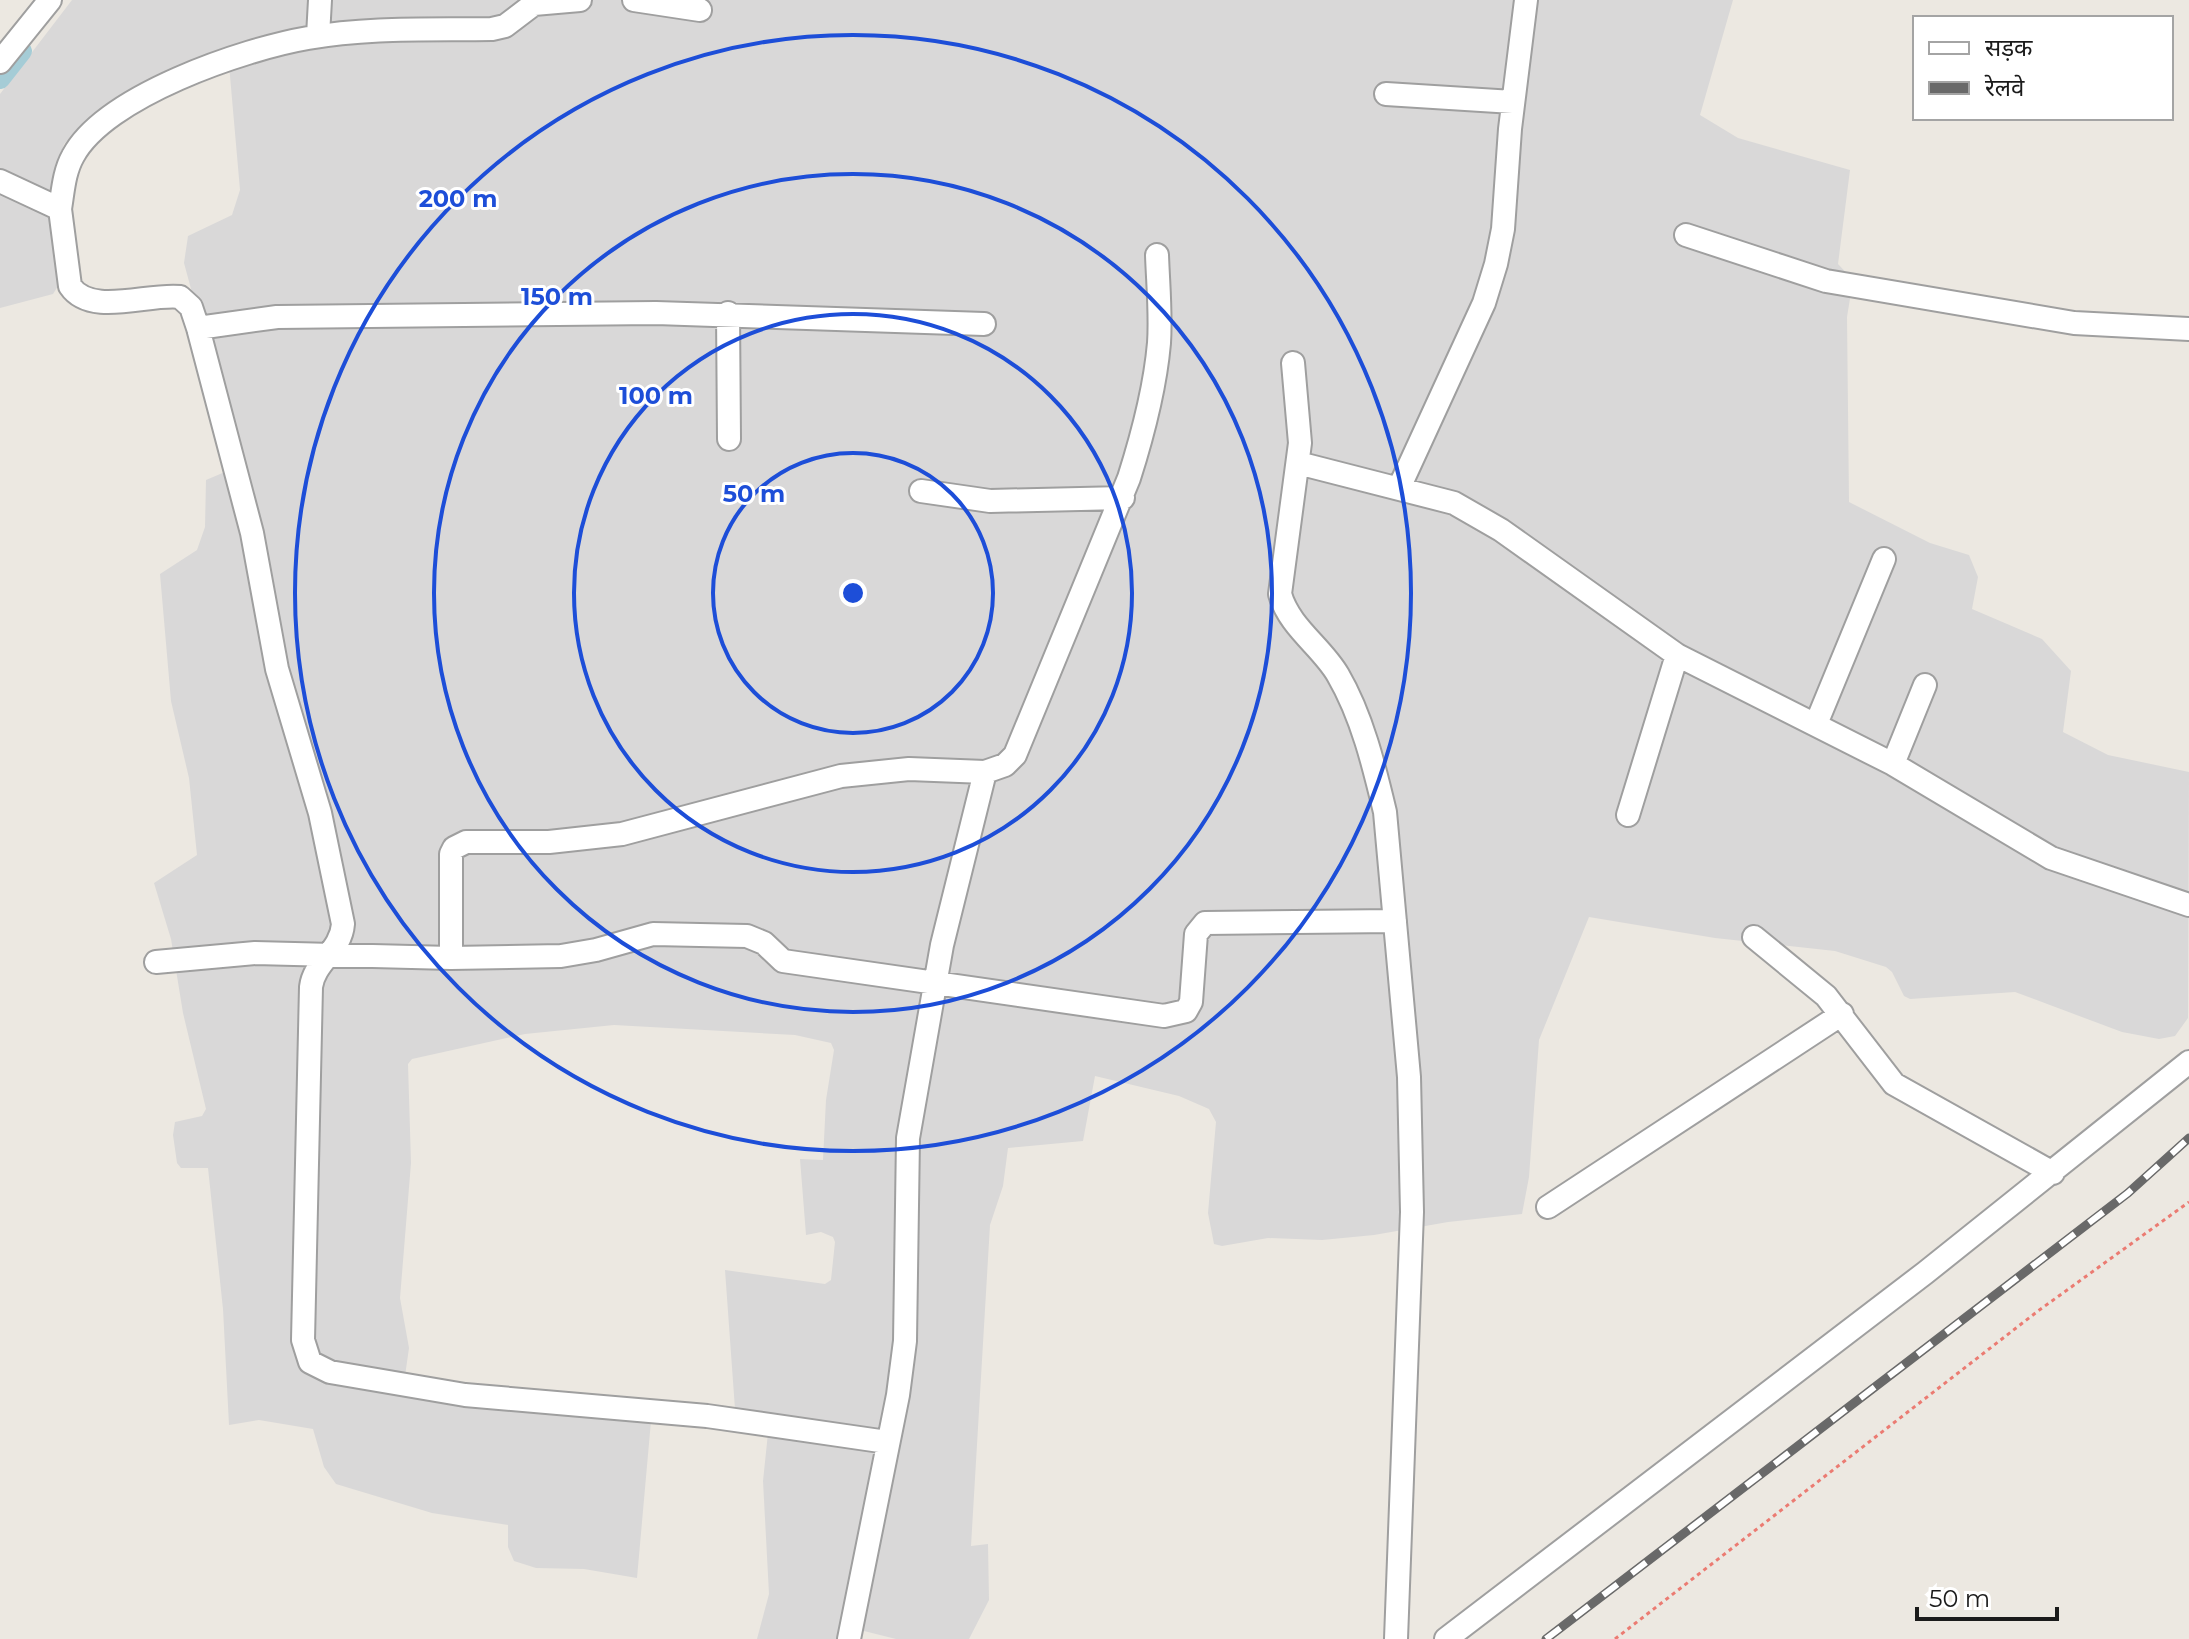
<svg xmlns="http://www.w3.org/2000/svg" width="2189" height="1639" font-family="Montserrat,'Noto Sans Devanagari',sans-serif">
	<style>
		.residential { fill: #d9d8d8 }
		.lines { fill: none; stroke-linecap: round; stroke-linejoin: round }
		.canal { stroke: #a5ccd6; stroke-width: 20 }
		.street-casing { stroke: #9f9f9f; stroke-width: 26 }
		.path { stroke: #eb7b72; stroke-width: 3; stroke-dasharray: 4 4; stroke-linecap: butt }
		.street { stroke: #fff; stroke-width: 22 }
		.rail-casing { stroke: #696969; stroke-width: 9 }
		.rail { stroke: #fff; stroke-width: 6; stroke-dasharray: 18; stroke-linecap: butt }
		.ring { fill: none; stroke: #1d4ed8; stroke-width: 4 }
		.centre { fill: #1d4ed8; stroke: #fff; stroke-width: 4 }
		.ring-label { font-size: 24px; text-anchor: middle; font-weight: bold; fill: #1d4ed8; stroke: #fff; stroke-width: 6; stroke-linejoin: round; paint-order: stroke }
	</style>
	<rect width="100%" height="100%" fill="#ece8e1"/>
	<path class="residential" d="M 72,0 L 1733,0 L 1700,115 L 1738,138 L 1850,170 L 1838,264 L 1853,280 L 1847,317 L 1849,502 L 1930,543 L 1969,555 L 1978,577 L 1972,609 L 2042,639 L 2071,671 L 2063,732 L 2108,755 L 2189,772 L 2188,1018 L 2175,1036 L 2159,1039 L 2122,1032 L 2015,992 L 1910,999 L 1904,996 L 1892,972 L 1886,967 L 1835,951 L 1715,938 L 1589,917 L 1539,1040 L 1529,1177 L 1522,1214 L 1448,1222 L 1374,1235 L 1322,1240 L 1268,1238 L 1222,1246 L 1214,1244 L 1208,1213 L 1216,1122 L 1209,1109 L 1179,1096 L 1095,1076 L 1083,1141 L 1008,1148 L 1003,1186 L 990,1225 L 971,1546 L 988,1544 L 989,1600 L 969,1639 L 896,1639 L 864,1631 L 851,1634 L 850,1639 L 757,1639 L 769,1594 L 763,1481 L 768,1433 L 736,1423 L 725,1270 L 825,1284 L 831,1280 L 835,1242 L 833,1237 L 821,1232 L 806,1235 L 800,1159 L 823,1160 L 826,1100 L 834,1050 L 831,1043 L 795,1035 L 614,1025 L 525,1034 L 412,1059 L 408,1064 L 411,1163 L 400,1298 L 409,1348 L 405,1376 L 651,1421 L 637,1578 L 584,1569 L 536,1568 L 514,1561 L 508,1547 L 508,1525 L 432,1513 L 336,1484 L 324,1467 L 313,1429 L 259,1420 L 229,1425 L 223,1309 L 208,1168 L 181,1168 L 177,1163 L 173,1135 L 175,1122 L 202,1116 L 206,1109 L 183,1013 L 171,939 L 154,883 L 197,855 L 189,778 L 171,701 L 160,574 L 197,550 L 205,527 L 206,480 L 239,466 L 184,263 L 188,236 L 232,215 L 240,190 L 228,53 L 82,127 L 64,144 L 53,186 L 58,286 L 53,294 L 0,308 L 0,94 Z"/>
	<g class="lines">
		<path class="canal" d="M 0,79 L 22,51"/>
		<defs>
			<path id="street" d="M 634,0 L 700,10
				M 318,36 L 320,0
				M 0,62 L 50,0
				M 1386,94 L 1513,102
				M 0,181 L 60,209 L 70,286 C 91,317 148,293 180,297 L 191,307 L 198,328 L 252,533 L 277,669 L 320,813 L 343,924 C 341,951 314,962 311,987 L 303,1340 L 310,1362 L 330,1372 L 465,1395 L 707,1416 L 887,1442
				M 60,209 C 63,191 64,172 73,156 C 105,96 244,49 308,38 C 368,27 431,30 492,29 L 505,26 L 534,4 L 580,0
				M 1686,235 L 1826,281 L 2074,323 L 2189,329
				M 728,313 L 729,439
				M 198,328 L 277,317 L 656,313 L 984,324
				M 1293,363 L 1300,443 L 1280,594 C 1289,627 1322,647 1338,675 C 1362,716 1374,766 1385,812 L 1409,1077 L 1412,1212 L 1396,1639
				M 1298,463 L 1454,503 L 1501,530 L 1677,655 L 1893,764 L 2051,858 L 2189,905
				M 1399,488 L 1484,303 L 1496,264 L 1503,229 L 1510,129 L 1526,0
				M 921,491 L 990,501 L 1123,498
				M 1816,724 L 1884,559
				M 1893,764 L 1925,685
				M 1628,815 L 1677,655
				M 1754,937 L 1826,996 L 1894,1084 L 2053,1173
				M 451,958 L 451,854 L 454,848 L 466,842 L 549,842 L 622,834 L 841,776 L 909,769 L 985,772
				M 156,962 L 255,953 L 451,958 L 561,956 L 596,950 L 653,934 L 747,936 L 764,943 L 783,961 L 1164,1016 L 1186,1011 L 1191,1002 L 1196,934 L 1205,923 L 1395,921
				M 1548,1207 L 1842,1014
				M 849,1639 L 898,1395 L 905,1341 L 908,1138 L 942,945 L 985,772 L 1005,765 L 1015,755 L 1129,478 C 1143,434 1155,389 1159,343 C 1161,314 1158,284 1157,255
				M 1446,1639 L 1925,1273 L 2189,1062"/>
		</defs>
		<use href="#street" class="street-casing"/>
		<path class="path" d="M 1615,1639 L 2038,1311 L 2189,1202"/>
		<use href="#street" class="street"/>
		<defs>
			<path id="rail" d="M 1546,1639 L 2128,1193 L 2189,1138"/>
		</defs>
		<use href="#rail" class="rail-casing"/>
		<use href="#rail" class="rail"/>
	</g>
	<g class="ring">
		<circle cx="853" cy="593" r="140"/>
		<circle cx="853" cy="593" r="279"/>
		<circle cx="853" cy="593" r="419"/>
		<circle cx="853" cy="593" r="558"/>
	</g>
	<circle cx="853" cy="593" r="12" class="centre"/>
	<g class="ring-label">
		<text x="458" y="207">200 m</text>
		<text x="557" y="305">150 m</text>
		<text x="656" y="404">100 m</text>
		<text x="754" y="502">50 m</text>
	</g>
	<rect x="1913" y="16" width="260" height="104" fill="#ffffff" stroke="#a4a4a4" stroke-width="2"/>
	<rect x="1929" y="42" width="40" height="12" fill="#ffffff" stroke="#a4a4a4" stroke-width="2"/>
	<text x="1985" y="56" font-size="24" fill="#1b1b1b">सड़क</text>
	<rect x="1929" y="82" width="40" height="12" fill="#696969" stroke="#a4a4a4" stroke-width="2"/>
	<text x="1985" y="96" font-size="24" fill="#1b1b1b">रेलवे</text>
	<path d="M1917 1607v12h140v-12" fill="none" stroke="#1b1b1b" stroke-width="4"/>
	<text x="1929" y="1607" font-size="24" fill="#1b1b1b" stroke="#ffffff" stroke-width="6" paint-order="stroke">50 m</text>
</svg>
